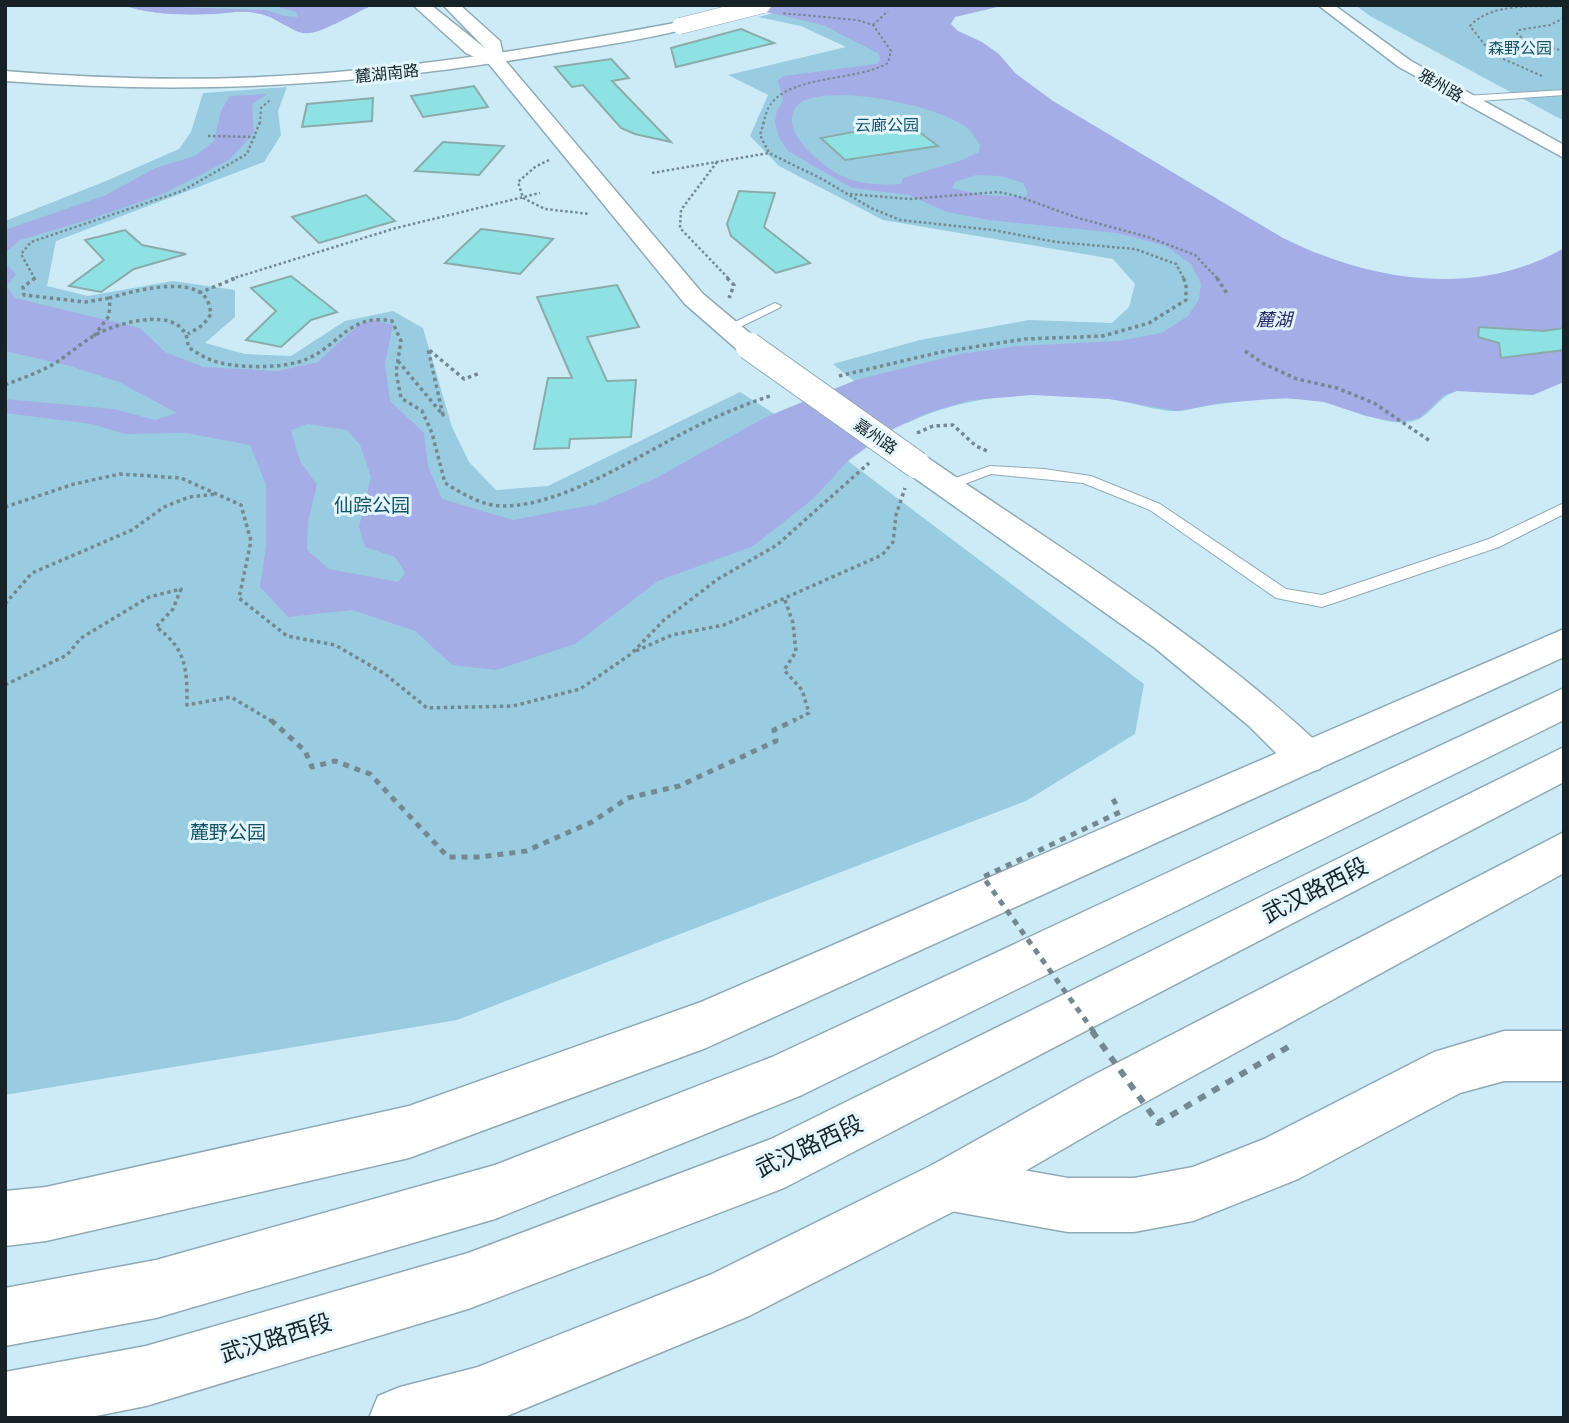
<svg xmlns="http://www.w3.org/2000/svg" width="1569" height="1423" font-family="'Fira Sans Condensed','Noto Sans SC',sans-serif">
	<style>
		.green { fill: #99cce0 }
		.water { fill: #a5ade6; fill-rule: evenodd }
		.building { fill: #8ee2e3; stroke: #8babab; stroke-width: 2 }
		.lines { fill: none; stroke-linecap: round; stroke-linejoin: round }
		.service-casing { stroke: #8eaab6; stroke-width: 2 }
		.minor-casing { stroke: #8eaab6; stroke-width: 3 }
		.tertiary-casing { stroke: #8eaab6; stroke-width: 3 }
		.secondary-casing { stroke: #8eaab6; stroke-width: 3 }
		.trunk-casing { stroke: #8eaab6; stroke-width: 3 }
		.path-far3 { stroke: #738890; stroke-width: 2; stroke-dasharray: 2.5 2.5; stroke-linecap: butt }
		.path-far2 { stroke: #738890; stroke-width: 2.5; stroke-dasharray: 2.5 2.5; stroke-linecap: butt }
		.path-far1 { stroke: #738890; stroke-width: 3.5; stroke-dasharray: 3.5 3.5; stroke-linecap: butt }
		.path { stroke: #738890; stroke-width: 5; stroke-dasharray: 6 6; stroke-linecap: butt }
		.service { fill: #fff; fill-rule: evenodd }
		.minor { fill: #fff; fill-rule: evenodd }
		.tertiary { fill: #fff; fill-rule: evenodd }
		.secondary { fill: #fff; fill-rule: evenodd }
		.trunk { fill: #fff; fill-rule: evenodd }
		.minor-bridge-casing { stroke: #8eaab6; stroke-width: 17; stroke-linecap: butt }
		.tertiary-bridge-casing { stroke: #8eaab6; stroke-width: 29; stroke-linecap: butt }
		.path-bridge-far1 { stroke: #738890; stroke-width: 5; stroke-dasharray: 6 6; stroke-linecap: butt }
		.path-bridge { stroke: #738890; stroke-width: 6; stroke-dasharray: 8 8; stroke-linecap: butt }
		.minor-bridge { stroke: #fff; stroke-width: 16 }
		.tertiary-bridge { stroke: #fff; stroke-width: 27 }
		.labels { text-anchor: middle; stroke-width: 6; stroke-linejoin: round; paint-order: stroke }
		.far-park-label { font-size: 16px; fill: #155165; stroke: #e4f6fd }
		.far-street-label { font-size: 16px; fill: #172226; stroke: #e4f6fd }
		.far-water-label { font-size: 18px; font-style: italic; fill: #272667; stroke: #e4f6fd }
		.park-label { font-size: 19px; fill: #155165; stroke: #e4f6fd }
		.near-street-label { font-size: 23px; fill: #172226; stroke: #e4f6fd }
	</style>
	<rect width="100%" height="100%" fill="#cdebf7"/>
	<path class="green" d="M 122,5 L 373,5 C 356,12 324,32 309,33 C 293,35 278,16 256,13 C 242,10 227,13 213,14 C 182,15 152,15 122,5 Z
		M 805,5 L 837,5 L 1457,391 C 1438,397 1433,412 1419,419 C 1390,432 1349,405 1321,401 C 1288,396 1254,399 1220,404 C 1206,405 1192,410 1178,411 C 1157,412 1132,402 1110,399 C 1043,390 969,393 907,423 L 833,364 L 920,340 L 1029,320 L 1112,323 L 1129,307 L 1135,284 L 1113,259 L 883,220 L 779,166 L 750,136 L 768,95 L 728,75 L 846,47 L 801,26 L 758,17 Z
		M 1355,5 L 1564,5 L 1564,121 L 1370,16 Z
		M 287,87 L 278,111 L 281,135 L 264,162 L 56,241 L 47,286 L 88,296 L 173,281 L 235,290 L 235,317 L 205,343 L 245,354 L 291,356 L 345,321 L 393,311 L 423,328 L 452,427 L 469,462 L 496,490 L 548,486 L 740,392 L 848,461 L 1144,684 L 1135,734 L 1026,801 L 457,1020 L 5,1095 L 5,221 L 106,181 L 179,149 L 191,132 L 203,93 Z"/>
	<path class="water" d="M 122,5 L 266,10 L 285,16 L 298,17 L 296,12 L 271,5 L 373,5 C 356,12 324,32 309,33 C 293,35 278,16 256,13 C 242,10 227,13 213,14 C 182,15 152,15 122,5 Z
		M 736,5 L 1006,5 L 955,17 L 951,24 L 958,31 L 982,42 L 999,54 L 1015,73 L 1053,101 L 1283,238 C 1370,281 1476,299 1564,248 L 1564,382 L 1533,395 L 1457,391 L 1444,395 L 1420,418 L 1398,422 L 1366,416 L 1324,402 L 1286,398 L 1221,403 L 1177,411 L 1109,399 L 1032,395 L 971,400 L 925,414 L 889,431 L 848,461 L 813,499 L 753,546 L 658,581 L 575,644 L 496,670 L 452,665 L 415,631 L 352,610 L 288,617 L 260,587 L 266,546 L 266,485 L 250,445 L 186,433 L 125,434 L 92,424 L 5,413 L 5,399 L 114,409 L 155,420 L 177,413 L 119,382 L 70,366 L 5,351 L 5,263 L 16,274 L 7,286 L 15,298 L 140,328 L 165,352 L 203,367 L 278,371 L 318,362 L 358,325 L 375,320 L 393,325 L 385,364 L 390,401 L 424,433 L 428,466 L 442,499 L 513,520 L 597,504 L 656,478 L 766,417 L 856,380 L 960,354 L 1018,346 L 1118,341 L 1162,333 L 1188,316 L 1199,299 L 1201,284 L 1191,264 L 1166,246 L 1117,233 L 989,220 L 947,212 L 909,195 L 852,188 L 788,151 L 779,138 L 775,122 L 777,110 L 783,101 L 778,80 L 784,76 L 876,64 L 880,60 L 879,54 L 823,25 ZM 842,95 C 877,96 937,107 966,127 C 972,131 976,139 980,145 L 979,152 L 962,160 L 903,178 L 901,184 C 881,185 861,185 842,176 C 823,167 772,127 800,103 C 810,95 830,96 842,95 ZM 976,175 L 1001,176 L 1023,183 L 1028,193 L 1025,197 L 983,195 L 952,188 L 955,182 ZM 308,424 L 347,430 L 360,445 L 371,477 L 359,527 L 365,547 L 395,557 L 405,573 L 398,582 L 329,569 L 307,550 L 308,522 L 317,485 L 300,461 L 291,430 Z
		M 268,94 L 252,104 L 254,133 L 229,160 L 165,193 L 94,218 L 20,240 L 5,253 L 5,230 L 106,195 L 155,168 L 195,156 L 214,141 L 221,111 L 230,96 Z"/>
	<path class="building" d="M 741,29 L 774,43 L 676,67 L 671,48 Z
		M 611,59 L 629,78 L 612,81 L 671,142 L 635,134 L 621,128 L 583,85 L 572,87 L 555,67 Z
		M 474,86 L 488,107 L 423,117 L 411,96 Z
		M 373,98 L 372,121 L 302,127 L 307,104 Z
		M 906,122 L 938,146 L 845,160 L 821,138 Z
		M 443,142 L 504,146 L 479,175 L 415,171 Z
		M 739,191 L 775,193 L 764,227 L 810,263 L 776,273 L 731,236 L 727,224 Z
		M 366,195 L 395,221 L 319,243 L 292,217 Z
		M 481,229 L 528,235 L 553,239 L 520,274 L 445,263 Z
		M 125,230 L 142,245 L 186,254 L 134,269 L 101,292 L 69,286 L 104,260 L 85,240 Z
		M 291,276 L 337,312 L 311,320 L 281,347 L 246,340 L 276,311 L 251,288 Z
		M 617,285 L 639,327 L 587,337 L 607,381 L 636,380 L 631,437 L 570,439 L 569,448 L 534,449 L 548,378 L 572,378 L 537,297 Z
		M 1479,327 L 1544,331 L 1564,328 L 1564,350 L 1501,358 L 1499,343 L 1478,337 Z"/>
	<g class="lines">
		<defs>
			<path id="service" d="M 1564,90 L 1564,95 L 1465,102 L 1461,99 L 1465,96 Z
				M 775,303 L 781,306 L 779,308 L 732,331 L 722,328 Z
				M 990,466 L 1044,469 L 1091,476 L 1160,504 L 1286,589 L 1322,595 L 1489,539 L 1564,503 L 1564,514 L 1499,547 L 1322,607 L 1276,598 L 1150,510 L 1083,483 L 991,474 L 946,491 L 939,486 L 941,483 Z"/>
			<path id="minor" d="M 1318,5 L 1334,5 L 1411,61 L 1564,145 L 1564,158 L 1399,67 Z
				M 680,22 L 685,23 L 687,26 L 685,29 C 639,41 591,47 544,55 C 362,86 189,95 5,81 L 5,71 C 90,78 175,81 260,77 C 401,71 541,48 680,22 Z"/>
			<path id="tertiary" d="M 413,5 L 431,5 L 486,49 L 443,5 L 460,5 L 500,41 L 504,59 L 703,294 L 758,340 L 762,346 L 758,352 L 749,354 L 740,352 L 685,304 L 489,64 L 466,53 Z
				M 917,455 L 928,458 C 1062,550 1201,634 1320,745 L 1326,757 L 1320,769 L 1306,773 L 1292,769 L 1249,726 L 1155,648 L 906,472 L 902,465 L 906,458 Z
				M 1504,1031 L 1564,1031 L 1564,1081 L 1504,1081 L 1460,1093 L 1298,1179 L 1193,1221 L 1134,1232 L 1068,1232 L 951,1211 L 932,1203 L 924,1184 L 932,1165 L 951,1157 L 1068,1178 L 1134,1178 L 1193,1167 L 1264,1139 L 1434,1052 Z"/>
			<path id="secondary" d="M 1564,629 L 1564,657 L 706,1048 L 409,1158 L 46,1241 L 5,1246 L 5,1191 L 46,1187 L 409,1106 L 701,1002 Z
				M 1564,832 L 1564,873 L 1122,1115 L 970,1203 L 749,1316 L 502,1418 L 369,1418 L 378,1396 L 400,1387 L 478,1367 L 712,1274 L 932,1165 L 1086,1079 Z"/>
			<path id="trunk" d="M 1564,688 L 1564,720 L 802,1095 L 495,1219 L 156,1318 L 5,1346 L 5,1288 L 156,1260 L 495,1165 L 772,1057 Z
				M 1564,747 L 1564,782 L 784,1188 L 468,1309 L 146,1406 L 86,1418 L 5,1418 L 5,1372 L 146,1346 L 468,1253 L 771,1139 Z"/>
		</defs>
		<use href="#service" class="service-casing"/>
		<use href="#minor" class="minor-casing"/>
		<use href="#tertiary" class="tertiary-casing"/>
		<use href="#secondary" class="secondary-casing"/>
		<use href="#trunk" class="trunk-casing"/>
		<path class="path-far3" d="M 1564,18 L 1550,25 L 1519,30 L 1517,34 L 1528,42 L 1564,51
			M 873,25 L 888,11
			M 1486,48 L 1542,48
			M 1542,76 L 1492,54 L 1470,26 C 1492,2 1534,7 1564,6
			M 260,124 L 261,108 L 270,100
			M 763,124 C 765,117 767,109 771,104 C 791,75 858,81 888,63 L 891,51 L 873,25 L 857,20 L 781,13"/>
		<path class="path-far2" d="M 764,122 L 760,135 L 769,153
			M 208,136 L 256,137
			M 549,160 L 535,167 L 518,182 L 523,198 L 545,209 L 590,214
			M 717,162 L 681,210 L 680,228 L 729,279
			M 652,173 L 769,153 L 822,179 L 871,208 L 900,220 L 993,230 L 1056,242 L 1135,249 L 1176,264 L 1184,279
			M 850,194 L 909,199 L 998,192 L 1017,196 L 1078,218 L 1148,237 L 1195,255 L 1218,279
			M 35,279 L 21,254 L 31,242 L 182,191 L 247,154 L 260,122
			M 231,279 L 396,228 L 540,193"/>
		<path class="path-far1" d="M 35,278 L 23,287 L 24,295 L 85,302 L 110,298
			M 727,278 L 734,285 L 729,298
			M 1217,278 L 1228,295
			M 199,293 L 236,278
			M 94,336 L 109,316 L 110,298 C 132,291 190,276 206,298 C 209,302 210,309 211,314 L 203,325 L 188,334
			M 1245,351 L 1264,364 L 1297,379 L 1337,388 L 1374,403 L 1430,441
			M 398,361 L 443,415 L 428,349 L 464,379 L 480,373
			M 839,376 L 941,352 L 1025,339 L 1103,336 L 1149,323 L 1186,300 L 1186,283 L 1183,278
			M 5,385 C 20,379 35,374 50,366 C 67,357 81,342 99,333 C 123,321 188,304 188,347 C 196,352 203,357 211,360 C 233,369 286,369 307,359 C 341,344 350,313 392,321 L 401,341 L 396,372 L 401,398 L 422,411 L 432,433 L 445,483 C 463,494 482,506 504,506 C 562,506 640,455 691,429 C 717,416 743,405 770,396
			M 917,433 L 933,426 L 953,425 L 976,446 L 987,451
			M 5,507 L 74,484 L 120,474 L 181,478 L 241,505 L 251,541 L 239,598 L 287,636 L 335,645 L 385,674 L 427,708 L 513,706 L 580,689 L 631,654 L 664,620 L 718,579 L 777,545 L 869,463
			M 785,600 L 793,623 L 796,652 L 784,670 L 802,690 L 809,713 L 791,722
			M 5,604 L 32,573 L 132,530 L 164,507 L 189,497 L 217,494
			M 636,651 L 672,635 L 724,625 L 882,555 L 893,542 L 896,515 L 905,488
			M 5,685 L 67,655 L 81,638 L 149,597 L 181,589 L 173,609 L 156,627 C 187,649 187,670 187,705 L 231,697 L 273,722"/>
		<path class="path" d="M 271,720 L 305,751 L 312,767 L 335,761 L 370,774 L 448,857 L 480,857 L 526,851 L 592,822 L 628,798 L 679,786 L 776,741 L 774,730 L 795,720
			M 1113,799 L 1118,808"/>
		<use href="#service" class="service"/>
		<use href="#minor" class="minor"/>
		<use href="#tertiary" class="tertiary"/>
		<use href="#secondary" class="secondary"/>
		<use href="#trunk" class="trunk"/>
		<defs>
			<path id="minor-bridge" d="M 680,26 L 763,5"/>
			<path id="tertiary-bridge" d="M 749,346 L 917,465"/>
		</defs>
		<use href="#minor-bridge" class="minor-bridge-casing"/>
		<use href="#tertiary-bridge" class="tertiary-bridge-casing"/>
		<path class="path-bridge-far1" d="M 1094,1032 L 983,877 L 1120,812"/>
		<path class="path-bridge" d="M 1092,1031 L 1158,1123 L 1295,1043"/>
		<use href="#minor-bridge" class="minor-bridge"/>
		<use href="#tertiary-bridge" class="tertiary-bridge"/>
	</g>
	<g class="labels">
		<g class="far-park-label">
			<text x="1520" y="54">森野公园</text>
			<text x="887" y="131">云廊公园</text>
		</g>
		<g class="far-street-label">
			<text transform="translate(387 73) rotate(-6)" y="6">麓湖南路</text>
			<text transform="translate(1441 85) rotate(30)" y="6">雅州路</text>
			<text transform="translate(876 436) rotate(35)" y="6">嘉州路</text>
		</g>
		<g class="far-water-label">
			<text x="1274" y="326">麓湖</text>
		</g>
		<g class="park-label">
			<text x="372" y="512">仙踪公园</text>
			<text x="228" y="839">麓野公园</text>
		</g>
		<g class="near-street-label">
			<text transform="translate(1315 890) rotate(-27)" y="8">武汉路西段</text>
			<text transform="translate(809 1146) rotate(-25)" y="8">武汉路西段</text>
			<text transform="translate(276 1338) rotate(-17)" y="8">武汉路西段</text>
		</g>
	</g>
	<rect width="1569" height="1423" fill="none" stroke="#172226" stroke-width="14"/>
</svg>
